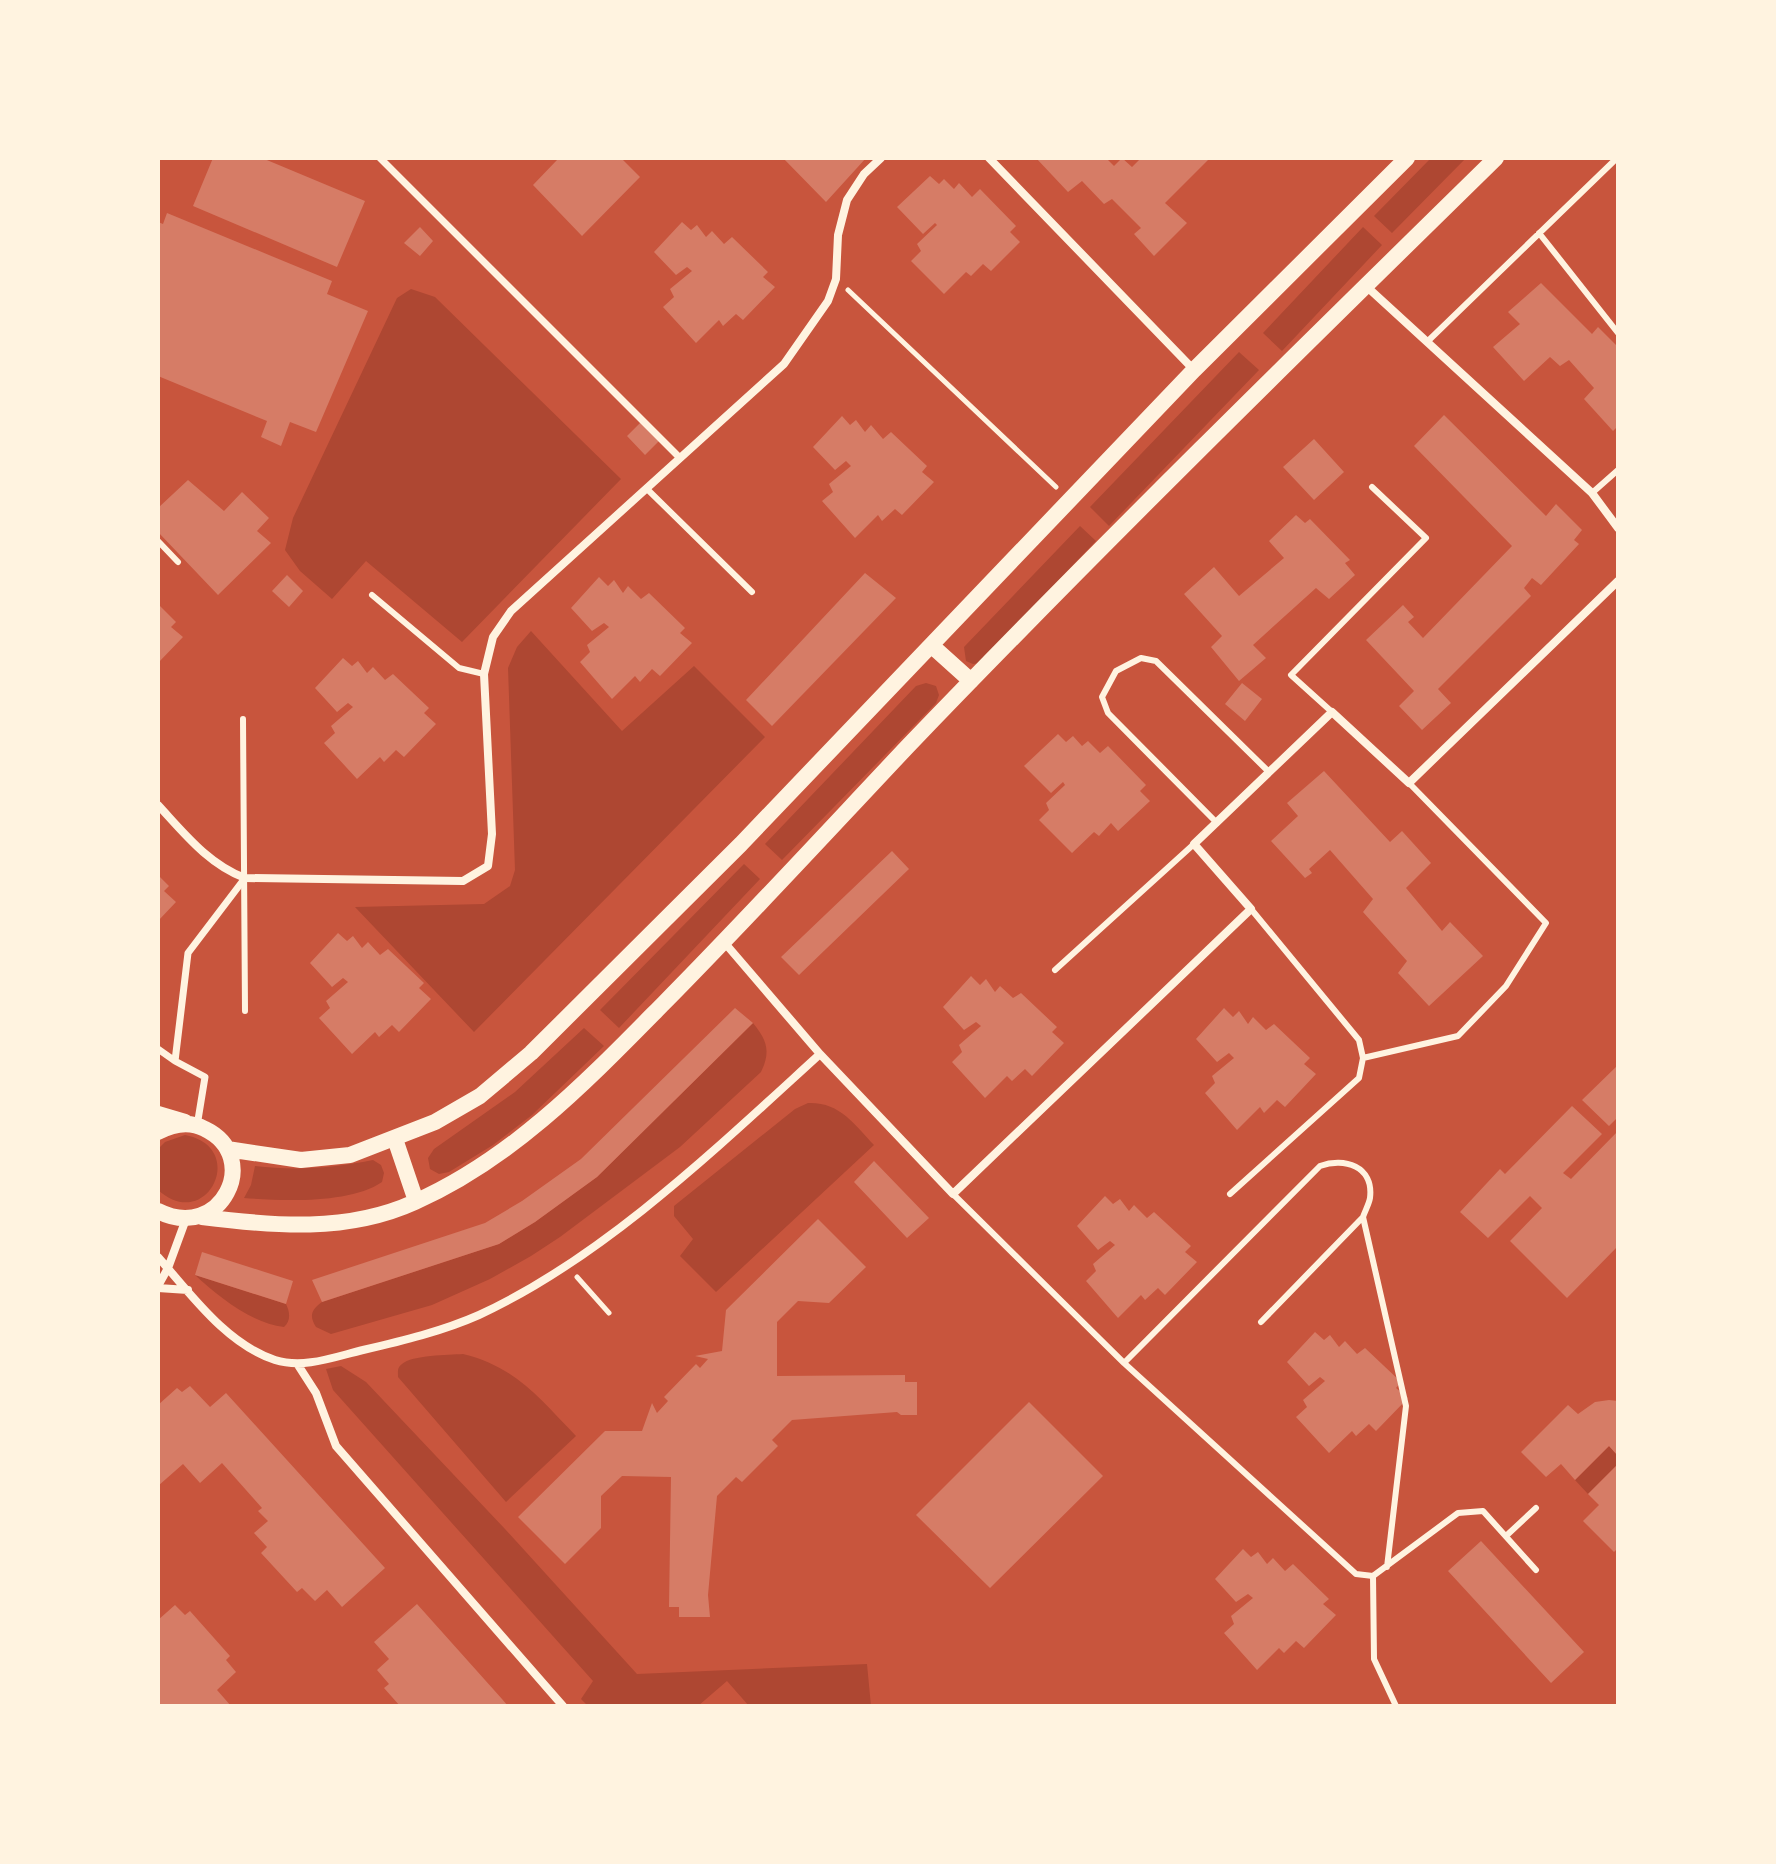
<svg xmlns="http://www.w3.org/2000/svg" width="1776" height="1864" font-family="'PT Sans Narrow',sans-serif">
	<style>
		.green { fill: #ae4732 }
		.building { fill: #d67c66 }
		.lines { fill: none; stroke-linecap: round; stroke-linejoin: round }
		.path { stroke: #fff3e0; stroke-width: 5 }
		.service { stroke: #fff3e0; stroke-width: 6 }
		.pedestrian { stroke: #fff3e0; stroke-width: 7 }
		.minor { stroke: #fff3e0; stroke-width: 8 }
		.secondary { stroke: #fff3e0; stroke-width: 16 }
	</style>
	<rect width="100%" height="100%" fill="#c8553d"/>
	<path class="green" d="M 1431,158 L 1466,158 L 1392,233 L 1374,216 Z
		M 1363,227 L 1382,245 L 1282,351 L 1263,333 Z
		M 411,289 L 435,297 L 621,479 L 462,642 L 366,561 L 332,599 L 300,571 L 285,550 L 293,518 L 397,298 Z
		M 1239,352 L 1259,370 L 1109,526 L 1090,507 Z
		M 1080,526 L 1096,541 L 980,663 L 973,664 L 966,661 L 964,647 Z
		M 531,631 L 622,731 L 694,666 L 765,737 L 474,1032 L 355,907 L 484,904 L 510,886 L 515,870 L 508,668 L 517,647 Z
		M 926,683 L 936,686 L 939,695 L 936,703 L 782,860 L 765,844 L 916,686 Z
		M 744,864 L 760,879 L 619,1028 L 600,1010 Z
		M 753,1023 C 767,1040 771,1051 761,1072 L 680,1147 L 560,1237 L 531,1256 L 490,1279 L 432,1305 L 331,1334 L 316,1327 C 309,1316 311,1310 322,1302 L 499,1244 L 535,1222 L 597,1177 Z
		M 584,1028 L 604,1046 L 532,1115 L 493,1145 L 449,1172 L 439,1174 L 430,1169 L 428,1158 L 434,1149 L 515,1092 Z
		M 808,1103 C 840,1102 854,1124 874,1145 L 716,1292 L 680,1256 L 693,1239 L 674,1216 L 674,1206 L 795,1109 Z
		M 185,1135 C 249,1147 207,1234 158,1190 L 158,1149 L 165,1142 Z
		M 373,1160 L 381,1165 L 384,1173 L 382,1182 C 350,1204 283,1201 244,1198 L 251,1185 L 255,1166 C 295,1171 333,1168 373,1160 Z
		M 195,1275 L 286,1304 C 290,1312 291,1321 284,1327 C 251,1323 219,1297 195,1275 Z
		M 463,1354 C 516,1367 539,1398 576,1436 L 506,1502 L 398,1377 C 398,1371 397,1368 402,1364 C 412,1355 448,1355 463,1354 Z
		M 341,1366 L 366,1382 L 505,1529 L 637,1674 L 867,1664 L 871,1706 L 749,1706 L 727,1681 L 698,1706 L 588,1706 L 581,1699 L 593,1681 L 333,1390 L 326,1369 Z
		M 1609,1446 L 1618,1456 L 1618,1464 L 1588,1494 L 1575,1480 Z"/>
	<path class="building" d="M 213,158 L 262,158 L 365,201 L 337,267 L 193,206 Z
		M 555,158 L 621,158 L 640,177 L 582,236 L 533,185 L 557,160 Z
		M 783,158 L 866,158 L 826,202 Z
		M 1036,158 L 1106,158 L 1114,166 L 1122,158 L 1132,167 L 1141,158 L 1210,158 L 1165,203 L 1187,223 L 1154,256 L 1134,234 L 1141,228 L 1112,199 L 1104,204 L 1082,181 L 1068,192 Z
		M 930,176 L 939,184 L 944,179 L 954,189 L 959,183 L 972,197 L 980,189 L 1016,226 L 1010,232 L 1020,242 L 991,271 L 983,264 L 971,276 L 966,272 L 944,294 L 911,261 L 921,251 L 917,244 L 937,225 L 935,223 L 923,234 L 897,207 Z
		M 167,213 L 332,281 L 327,294 L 368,311 L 316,432 L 290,422 L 281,446 L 261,437 L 267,421 L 158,376 L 158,222 L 163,224 Z
		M 682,222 L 691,230 L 697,225 L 706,237 L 712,231 L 724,244 L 732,237 L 768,272 L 763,277 L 775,287 L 743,320 L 736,314 L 723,326 L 719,320 L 696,343 L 663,307 L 674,297 L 670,289 L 692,271 L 687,267 L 676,275 L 654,252 Z
		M 420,227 L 433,241 L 420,256 L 404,243 Z
		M 1541,283 L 1592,334 L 1598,327 L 1618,347 L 1618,426 L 1613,431 L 1584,399 L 1594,388 L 1569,360 L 1560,366 L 1550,357 L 1524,381 L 1493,347 L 1520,324 L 1508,312 Z
		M 1444,415 L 1546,516 L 1556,504 L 1582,530 L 1574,540 L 1579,544 L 1541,585 L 1532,578 L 1524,588 L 1531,596 L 1438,689 L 1451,703 L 1422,730 L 1399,706 L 1414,691 L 1366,640 L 1403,605 L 1414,617 L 1408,622 L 1423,638 L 1512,546 L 1414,446 Z
		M 842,416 L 850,425 L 856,420 L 865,432 L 871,425 L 883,439 L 891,432 L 927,466 L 922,472 L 934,482 L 902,515 L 895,509 L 882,521 L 878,515 L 855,538 L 822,501 L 833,492 L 829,484 L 851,466 L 846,461 L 835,470 L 813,447 Z
		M 641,422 L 660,440 L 645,455 L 627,436 Z
		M 1314,439 L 1344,472 L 1314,500 L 1283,467 Z
		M 188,480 L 224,511 L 242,492 L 269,518 L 257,531 L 271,543 L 218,595 L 158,532 L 158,508 Z
		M 1296,515 L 1305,523 L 1310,519 L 1350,560 L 1345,563 L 1355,575 L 1329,599 L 1316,588 L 1253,645 L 1266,658 L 1239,681 L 1211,647 L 1222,636 L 1184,594 L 1214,567 L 1239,596 L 1284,558 L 1269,541 Z
		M 865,573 L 896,598 L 772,726 L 746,700 Z
		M 287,575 L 303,591 L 289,607 L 272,591 Z
		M 599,577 L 608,586 L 614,580 L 623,593 L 628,586 L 641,599 L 649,593 L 685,628 L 680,633 L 692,643 L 660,676 L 652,669 L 640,682 L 635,676 L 612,699 L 580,662 L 590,652 L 587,645 L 609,627 L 604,623 L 592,631 L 571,608 Z
		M 158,604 L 176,622 L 171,627 L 183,637 L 158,663 Z
		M 343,658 L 352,666 L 358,661 L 367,673 L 373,667 L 385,680 L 393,674 L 429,708 L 424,713 L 436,724 L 404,757 L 396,750 L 384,762 L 380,757 L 357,779 L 324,743 L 335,733 L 331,726 L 353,707 L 348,703 L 337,712 L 315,688 Z
		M 1242,683 L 1262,699 L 1245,721 L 1225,704 Z
		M 1058,734 L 1066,742 L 1073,736 L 1082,746 L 1088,741 L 1100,753 L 1108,746 L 1146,785 L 1140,791 L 1150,801 L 1118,831 L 1111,823 L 1099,836 L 1094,832 L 1072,853 L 1039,820 L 1049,810 L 1046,803 L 1065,785 L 1063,782 L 1051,793 L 1024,766 Z
		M 1324,771 L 1390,842 L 1402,831 L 1431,863 L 1406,888 L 1442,931 L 1450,922 L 1483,956 L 1429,1006 L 1398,973 L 1407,961 L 1363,912 L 1373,899 L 1330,850 L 1309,869 L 1312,873 L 1305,878 L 1271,841 L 1298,816 L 1287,803 Z
		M 892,851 L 909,869 L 799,975 L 781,957 Z
		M 158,875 L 169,886 L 164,891 L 176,902 L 158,921 Z
		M 338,933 L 347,941 L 353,936 L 362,948 L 368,942 L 380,955 L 388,949 L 424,983 L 419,988 L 431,999 L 399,1032 L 392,1025 L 379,1037 L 375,1032 L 352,1054 L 319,1018 L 330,1008 L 326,1001 L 348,982 L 343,978 L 332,987 L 310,963 Z
		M 971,976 L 980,985 L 986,979 L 995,992 L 1000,986 L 1013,998 L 1021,993 L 1057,1027 L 1052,1032 L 1064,1043 L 1032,1076 L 1025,1069 L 1012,1081 L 1007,1076 L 985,1098 L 952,1062 L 962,1052 L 959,1045 L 981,1026 L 976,1022 L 964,1030 L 943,1007 Z
		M 735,1008 L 753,1023 L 597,1177 L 535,1222 L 499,1244 L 322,1302 L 312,1280 L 485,1223 L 522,1201 L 581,1159 Z
		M 1224,1008 L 1233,1017 L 1239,1011 L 1248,1024 L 1253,1017 L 1266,1030 L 1274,1024 L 1310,1058 L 1304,1064 L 1316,1074 L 1285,1107 L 1277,1100 L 1264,1113 L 1260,1107 L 1237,1130 L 1205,1093 L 1215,1083 L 1212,1076 L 1234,1058 L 1229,1053 L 1217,1062 L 1196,1039 Z
		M 1618,1065 L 1618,1117 L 1609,1126 L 1582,1100 Z
		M 1572,1106 L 1602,1134 L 1563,1173 L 1571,1179 L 1618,1131 L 1618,1246 L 1567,1298 L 1510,1241 L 1542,1208 L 1530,1196 L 1488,1238 L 1460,1212 L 1500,1169 L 1505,1174 Z
		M 874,1161 L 929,1218 L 907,1238 L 854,1182 Z
		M 1105,1196 L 1113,1204 L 1120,1199 L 1129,1211 L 1134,1205 L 1147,1218 L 1154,1212 L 1191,1246 L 1185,1252 L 1197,1262 L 1165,1295 L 1158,1288 L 1145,1300 L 1141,1295 L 1118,1318 L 1086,1281 L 1096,1271 L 1093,1264 L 1115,1245 L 1110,1241 L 1098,1250 L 1077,1226 Z
		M 818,1219 L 866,1267 L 829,1303 L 798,1301 L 777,1322 L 777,1376 L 905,1375 L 905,1382 L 917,1382 L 917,1415 L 901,1415 L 897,1412 L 792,1420 L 772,1440 L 778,1446 L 742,1482 L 736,1477 L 717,1496 L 708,1595 L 710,1617 L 679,1617 L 679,1607 L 669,1607 L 671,1477 L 622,1476 L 601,1496 L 601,1528 L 565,1564 L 518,1517 L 605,1431 L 642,1431 L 652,1403 L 657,1413 L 668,1401 L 664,1397 L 696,1364 L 700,1368 L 708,1359 L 695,1356 L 722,1351 L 726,1310 Z
		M 202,1252 L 293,1281 L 286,1304 L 195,1275 Z
		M 1315,1332 L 1324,1340 L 1330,1335 L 1339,1347 L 1345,1341 L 1357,1354 L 1365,1348 L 1401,1382 L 1396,1388 L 1408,1398 L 1376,1431 L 1369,1424 L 1356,1436 L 1352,1431 L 1329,1453 L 1296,1417 L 1307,1407 L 1303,1400 L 1325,1381 L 1320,1377 L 1309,1386 L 1287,1362 Z
		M 190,1386 L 210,1407 L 226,1393 L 385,1568 L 342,1607 L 327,1590 L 315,1601 L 302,1588 L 297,1592 L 261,1553 L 267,1547 L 254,1533 L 268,1521 L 258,1511 L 262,1508 L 222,1463 L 200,1483 L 183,1464 L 158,1486 L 158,1405 L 177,1388 L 182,1392 Z
		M 1609,1400 L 1618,1401 L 1618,1456 L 1609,1446 L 1575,1480 L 1561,1464 L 1546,1477 L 1521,1452 L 1568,1405 L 1578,1414 L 1595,1402 Z
		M 1029,1402 L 1103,1476 L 990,1588 L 916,1515 Z
		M 1618,1464 L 1618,1548 L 1614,1552 L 1583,1521 L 1599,1505 L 1588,1494 Z
		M 1481,1541 L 1584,1652 L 1551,1683 L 1448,1571 Z
		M 1243,1549 L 1251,1557 L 1258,1552 L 1267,1564 L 1273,1558 L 1285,1571 L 1293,1564 L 1329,1599 L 1323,1604 L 1336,1615 L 1304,1648 L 1296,1641 L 1284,1653 L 1279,1648 L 1257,1670 L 1224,1633 L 1234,1624 L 1231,1616 L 1253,1598 L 1248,1594 L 1236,1602 L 1215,1579 Z
		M 417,1604 L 502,1699 L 508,1706 L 400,1706 L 384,1688 L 389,1684 L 377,1670 L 389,1659 L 374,1642 Z
		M 175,1605 L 185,1615 L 190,1611 L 230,1656 L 226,1660 L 236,1672 L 217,1690 L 231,1706 L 158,1706 L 158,1620 Z"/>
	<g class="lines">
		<path class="path" d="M 848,290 L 1056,487
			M 577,1277 L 609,1313"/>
		<path class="service" d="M 1539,233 L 1618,333
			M 1428,341 L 1617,158
			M 646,488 L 752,592
			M 1592,493 L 1618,470
			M 158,541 L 178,562
			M 372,595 L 459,668 L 484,674
			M 1332,712 L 1291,675 L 1426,538 L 1372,487
			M 243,719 L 245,1011
			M 1217,823 L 1108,713 L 1102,697 L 1116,671 L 1141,658 L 1156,661 L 1269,772
			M 1055,970 L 1194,844
			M 1363,1058 L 1458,1036 L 1506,986 L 1546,923 L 1409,783
			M 953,1194 L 1124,1363 L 1356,1574 L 1373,1576 L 1458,1513 L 1483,1511 L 1536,1570
			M 1230,1194 L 1359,1078 L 1363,1058 L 1359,1040 L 1251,909
			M 1363,1217 L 1406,1406 L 1387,1567
			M 1124,1363 L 1320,1166 C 1344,1157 1374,1166 1370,1198 C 1369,1204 1365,1211 1363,1217 L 1261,1322
			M 1506,1536 L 1536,1508
			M 1373,1576 L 1374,1659 L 1396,1706"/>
		<path class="pedestrian" d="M 380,158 L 680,458
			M 158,1049 L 175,1061
			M 197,1126 L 205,1077 L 175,1061 L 188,953 L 245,878"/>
		<path class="minor" d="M 989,158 L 1194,370
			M 1366,286 L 1592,493 L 1618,528
			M 158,805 C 184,833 208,864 245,878 L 463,881 L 488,866 L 492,834 L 484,674 L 493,637 L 511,611 L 784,364 L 828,301 L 836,279 L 838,235 L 847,200 L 864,174 L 881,158
			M 724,942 L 820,1054 L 953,1194 L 1251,909 L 1194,844 L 1332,712 L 1409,783 L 1618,581
			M 158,1257 C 190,1293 226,1344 275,1360 C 304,1369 334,1357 363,1350 C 402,1341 443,1331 479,1315 C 603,1258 719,1146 820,1054
			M 158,1286 L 168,1268 L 186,1219
			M 158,1288 L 188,1290
			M 298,1365 L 316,1393 L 336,1446 L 563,1706"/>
		<path class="secondary" d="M 931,645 L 971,681
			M 158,1114 L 185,1122
			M 158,1132 C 173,1124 190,1121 205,1129 C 263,1157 221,1243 158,1211
			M 395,1139 L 416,1201
			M 227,1149 L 301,1160 L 350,1155 L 435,1122 L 480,1096 L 531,1053 L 741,844 L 1194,370 L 1407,158
			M 202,1217 C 274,1226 347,1233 415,1202 C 514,1158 589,1079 664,1003 C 747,919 827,832 908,746 C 1100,546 1298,352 1496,158"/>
	</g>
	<rect width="1776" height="1864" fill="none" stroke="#fff3e0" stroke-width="320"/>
</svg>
